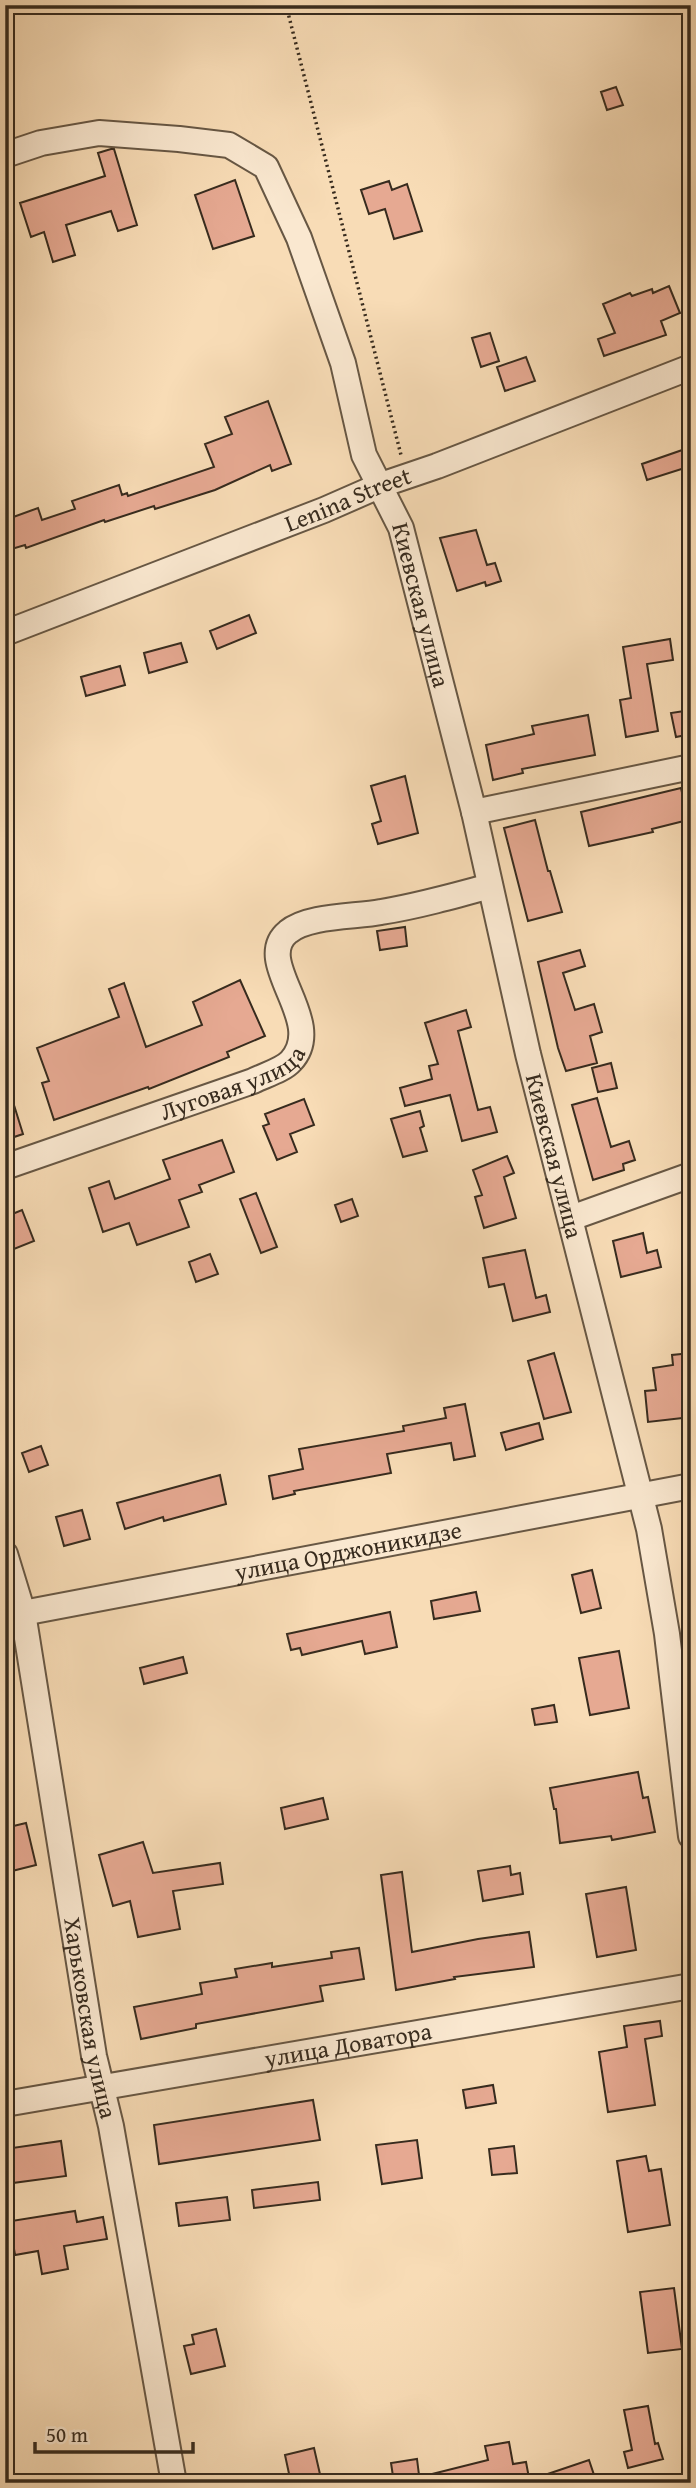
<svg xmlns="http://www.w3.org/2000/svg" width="696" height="2488" font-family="'Gentium Book Plus',serif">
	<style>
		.building { fill: #e6a992; stroke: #372b1e; stroke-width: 2 }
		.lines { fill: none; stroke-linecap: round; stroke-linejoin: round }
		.minor-casing { stroke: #675744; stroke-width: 28 }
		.path { stroke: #372b1e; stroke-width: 3.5; stroke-dasharray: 2 3.5; stroke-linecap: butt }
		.minor { stroke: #fae8d0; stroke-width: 24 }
		.labels { text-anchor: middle; stroke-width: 5; stroke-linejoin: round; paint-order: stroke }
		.street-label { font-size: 24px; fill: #372b1e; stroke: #fae8d0 }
	</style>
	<rect width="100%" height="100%" fill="#f8dcb6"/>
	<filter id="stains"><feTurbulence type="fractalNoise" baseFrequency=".00286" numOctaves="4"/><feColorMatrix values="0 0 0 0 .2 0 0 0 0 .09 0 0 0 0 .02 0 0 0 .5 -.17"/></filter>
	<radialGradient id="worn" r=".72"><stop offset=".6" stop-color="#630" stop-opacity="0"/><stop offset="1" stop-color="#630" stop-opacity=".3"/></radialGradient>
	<path class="building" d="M 616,87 L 623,105 L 607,110 L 601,92 Z
		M 111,149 L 114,149 L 137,225 L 118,231 L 111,211 L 66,225 L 75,255 L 53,262 L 44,232 L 31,237 L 20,203 L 105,176 L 98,153 Z
		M 235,180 L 254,236 L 213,249 L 195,195 Z
		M 389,181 L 392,190 L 407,184 L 422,231 L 394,239 L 385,209 L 369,214 L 361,190 Z
		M 669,286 L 680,313 L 661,321 L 666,335 L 604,356 L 598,339 L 615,333 L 603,304 L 630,293 L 632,296 L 652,289 L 653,293 Z
		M 490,333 L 499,361 L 481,367 L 472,338 Z
		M 526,357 L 535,381 L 505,391 L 497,367 Z
		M 268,401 L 291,464 L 272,471 L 270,465 L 215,490 L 155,509 L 154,506 L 105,522 L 104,520 L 26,548 L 25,545 L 5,551 L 5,520 L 38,508 L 42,520 L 75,509 L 72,501 L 119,485 L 122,495 L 127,493 L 128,496 L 214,467 L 205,444 L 232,434 L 225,417 Z
		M 691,447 L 691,466 L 647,480 L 642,464 Z
		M 476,530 L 487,565 L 495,563 L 501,581 L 486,586 L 485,582 L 457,591 L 440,538 Z
		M 249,615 L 256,633 L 217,649 L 210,631 Z
		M 670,639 L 673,660 L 647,664 L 658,731 L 626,737 L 620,700 L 631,698 L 623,647 Z
		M 181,643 L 187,662 L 149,673 L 144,653 Z
		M 120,666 L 125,685 L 86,696 L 81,677 Z
		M 691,710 L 691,734 L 676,737 L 671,713 Z
		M 588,715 L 595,755 L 522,769 L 523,773 L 493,780 L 486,745 L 534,734 L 532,726 Z
		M 405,776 L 418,833 L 378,844 L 372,824 L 381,821 L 371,786 Z
		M 681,788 L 688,820 L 652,829 L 653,832 L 589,846 L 581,812 Z
		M 535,820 L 548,871 L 550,871 L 562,912 L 528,921 L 504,828 Z
		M 405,927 L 407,946 L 380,950 L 377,931 Z
		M 580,950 L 585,966 L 563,973 L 575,1010 L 594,1004 L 602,1032 L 590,1036 L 597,1063 L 566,1071 L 558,1048 L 538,962 Z
		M 240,980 L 265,1036 L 227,1052 L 229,1057 L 149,1089 L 148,1087 L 54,1120 L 42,1083 L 49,1081 L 37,1048 L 119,1017 L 109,989 L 124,983 L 146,1047 L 202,1025 L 193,1002 Z
		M 466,1010 L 471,1027 L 458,1031 L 478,1110 L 490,1107 L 497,1132 L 462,1141 L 450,1095 L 405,1106 L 400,1088 L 432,1079 L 429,1066 L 438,1064 L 425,1023 Z
		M 611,1063 L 617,1088 L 598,1092 L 592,1068 Z
		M 9,1089 L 23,1134 L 5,1140 L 5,1090 Z
		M 597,1098 L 611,1147 L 629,1141 L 635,1160 L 623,1164 L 624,1170 L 593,1180 L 572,1105 Z
		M 304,1099 L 314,1125 L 290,1134 L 297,1152 L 277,1160 L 263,1126 L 269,1124 L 265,1114 Z
		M 420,1111 L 424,1126 L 420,1128 L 427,1151 L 403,1157 L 391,1119 Z
		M 222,1140 L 234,1172 L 199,1185 L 202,1192 L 179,1200 L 189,1227 L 137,1245 L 129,1223 L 103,1232 L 89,1188 L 109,1181 L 115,1199 L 170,1179 L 163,1160 Z
		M 507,1156 L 514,1173 L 504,1177 L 516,1218 L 484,1228 L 475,1197 L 482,1195 L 473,1170 Z
		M 256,1193 L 277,1247 L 261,1253 L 240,1199 Z
		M 352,1199 L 358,1216 L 341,1222 L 335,1205 Z
		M 22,1210 L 34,1241 L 14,1249 L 5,1226 L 5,1217 Z
		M 643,1233 L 647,1253 L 657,1250 L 661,1267 L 621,1277 L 613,1241 Z
		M 525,1250 L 536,1298 L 546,1295 L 550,1312 L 513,1321 L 504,1284 L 489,1287 L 483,1258 Z
		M 210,1254 L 218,1274 L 196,1282 L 189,1262 Z
		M 554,1353 L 571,1412 L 544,1419 L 528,1361 Z
		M 691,1353 L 691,1417 L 648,1422 L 645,1391 L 656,1390 L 653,1368 L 673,1365 L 672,1355 Z
		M 465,1404 L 475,1456 L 454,1460 L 451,1443 L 387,1454 L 391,1473 L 294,1491 L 295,1494 L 273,1499 L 269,1476 L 303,1469 L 299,1449 L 404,1431 L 403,1426 L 446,1418 L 444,1408 Z
		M 539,1423 L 543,1439 L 506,1450 L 501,1433 Z
		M 41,1446 L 48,1465 L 29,1472 L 22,1453 Z
		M 220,1475 L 226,1504 L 164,1521 L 163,1517 L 125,1529 L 117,1503 Z
		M 82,1510 L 90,1539 L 64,1546 L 56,1517 Z
		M 592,1570 L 601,1608 L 581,1613 L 572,1575 Z
		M 476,1592 L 480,1611 L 434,1619 L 431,1601 Z
		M 390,1612 L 397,1647 L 365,1654 L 362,1641 L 302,1655 L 300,1648 L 291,1650 L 287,1634 Z
		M 619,1651 L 629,1708 L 590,1715 L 579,1658 Z
		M 183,1657 L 187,1673 L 144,1684 L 140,1668 Z
		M 554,1705 L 557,1722 L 535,1725 L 532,1709 Z
		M 638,1772 L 643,1798 L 648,1797 L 655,1832 L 612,1840 L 611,1836 L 560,1843 L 556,1809 L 554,1809 L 550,1788 Z
		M 323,1798 L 328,1819 L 285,1829 L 281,1808 Z
		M 26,1823 L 36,1865 L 8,1872 L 5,1862 L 5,1828 Z
		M 143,1842 L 153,1873 L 220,1863 L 223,1884 L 173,1891 L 180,1929 L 138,1937 L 130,1901 L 113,1906 L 99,1855 Z
		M 510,1866 L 511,1875 L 520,1873 L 523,1894 L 483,1901 L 478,1871 Z
		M 402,1872 L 412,1952 L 478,1939 L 529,1932 L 534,1967 L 454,1977 L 455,1979 L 396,1990 L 381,1875 Z
		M 626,1887 L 636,1950 L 597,1957 L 586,1894 Z
		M 359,1948 L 364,1979 L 320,1986 L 323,2001 L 196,2024 L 196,2028 L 141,2039 L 134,2007 L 202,1994 L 200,1983 L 237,1977 L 235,1969 L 272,1963 L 272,1967 L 332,1958 L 331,1952 Z
		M 660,2021 L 662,2036 L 645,2039 L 655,2105 L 608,2112 L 599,2052 L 627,2047 L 624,2026 Z
		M 493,2085 L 496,2103 L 466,2108 L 463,2090 Z
		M 313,2100 L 320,2140 L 159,2164 L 154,2125 Z
		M 417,2140 L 422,2178 L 382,2184 L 376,2145 Z
		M 61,2141 L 66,2176 L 5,2184 L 5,2149 Z
		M 514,2146 L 517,2173 L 492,2175 L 489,2149 Z
		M 646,2156 L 649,2171 L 661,2169 L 670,2225 L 628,2232 L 617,2161 Z
		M 318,2182 L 320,2200 L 254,2208 L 252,2190 Z
		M 227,2197 L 230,2220 L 179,2226 L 176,2203 Z
		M 75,2211 L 77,2222 L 103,2217 L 107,2239 L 64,2246 L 68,2269 L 42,2274 L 38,2251 L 15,2255 L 14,2249 L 5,2251 L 5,2222 Z
		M 674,2288 L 682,2349 L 648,2353 L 640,2292 Z
		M 216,2329 L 225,2366 L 191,2374 L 184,2346 L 194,2344 L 192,2335 Z
		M 648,2406 L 655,2444 L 658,2443 L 663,2459 L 628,2468 L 624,2452 L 632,2450 L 624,2410 Z
		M 509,2442 L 513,2464 L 526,2462 L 529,2478 L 516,2480 L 517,2483 L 421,2483 L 420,2477 L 488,2460 L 485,2446 Z
		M 314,2448 L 322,2483 L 291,2483 L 285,2455 Z
		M 417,2459 L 420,2483 L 394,2483 L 391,2463 Z
		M 589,2460 L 594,2475 L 571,2483 L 531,2483 L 530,2480 Z"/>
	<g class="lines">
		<defs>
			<g id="minor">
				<path id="s1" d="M 5,155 L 41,143 L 99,133 L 179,139 L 229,145 L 266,167 L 299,238 L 343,363 L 364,455 L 401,528 L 474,812 L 528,1054 L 649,1529 L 667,1634 L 691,1836"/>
				<path id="s2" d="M 5,633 L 324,510 L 381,485 L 437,466 L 691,367"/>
				<path d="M 474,812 L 691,767"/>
				<path id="s3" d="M 5,1167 L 253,1081 C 265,1075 283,1070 291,1061 C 328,1021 251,962 288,932 C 308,915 356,917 381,912 C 418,906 454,896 490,886"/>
				<path d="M 571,1218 L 691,1175"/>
				<path id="s4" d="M 5,1554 L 23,1613 L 94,2056 L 111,2126 L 174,2483"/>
				<path id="s5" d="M 5,1619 L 23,1613 L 691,1486"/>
				<path id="s6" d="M 5,2104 L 691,1986"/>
			</g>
		</defs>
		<use href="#minor" class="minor-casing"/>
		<path class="path" d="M 286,5 L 401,455"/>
		<use href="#minor" class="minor"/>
	</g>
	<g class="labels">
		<g class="street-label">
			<text dy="8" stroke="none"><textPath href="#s2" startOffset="368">Lenina Street</textPath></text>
			<text dy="8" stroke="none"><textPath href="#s1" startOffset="737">Киевская улица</textPath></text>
			<text dy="8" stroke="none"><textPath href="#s3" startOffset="243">Луговая улица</textPath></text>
			<text dy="8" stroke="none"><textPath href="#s1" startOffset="1304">Киевская улица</textPath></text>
			<text dy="8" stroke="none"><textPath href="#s5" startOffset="350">улица Орджоникидзе</textPath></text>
			<text dy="8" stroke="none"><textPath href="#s4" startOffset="472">Харьковская улица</textPath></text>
			<text dy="8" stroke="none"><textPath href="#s6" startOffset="348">улица Доватора</textPath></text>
		</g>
	</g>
	<rect width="696" height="2488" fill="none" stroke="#f8dcb6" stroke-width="28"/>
	<rect x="7" y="7" width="682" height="2474" fill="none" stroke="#372b1e" stroke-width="3.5"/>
	<rect x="14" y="14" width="668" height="2460" fill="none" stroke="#372b1e" stroke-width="2"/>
	<path d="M35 2442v10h158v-10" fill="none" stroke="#372b1e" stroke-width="3.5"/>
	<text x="46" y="2442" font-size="21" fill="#372b1e" stroke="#fae8d0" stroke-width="5" paint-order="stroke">50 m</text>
	<rect width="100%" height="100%" filter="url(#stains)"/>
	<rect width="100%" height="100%" fill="url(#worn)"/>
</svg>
